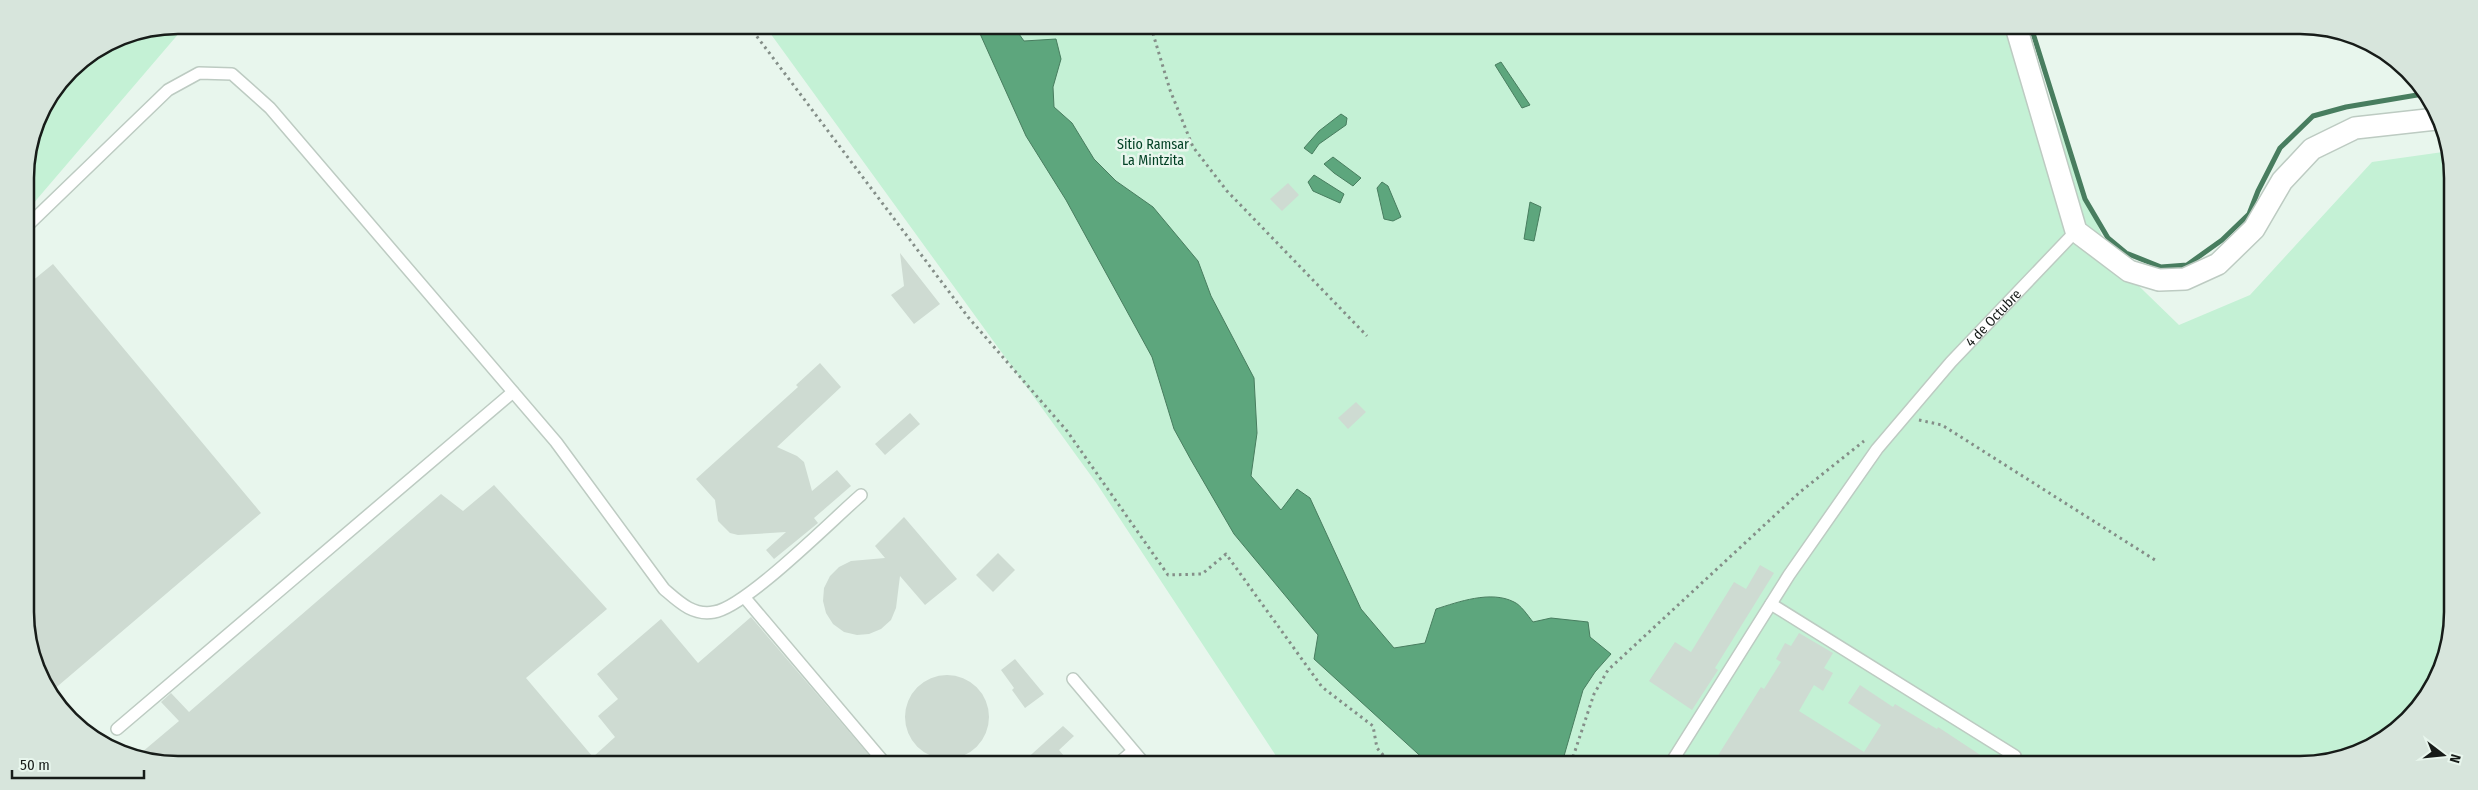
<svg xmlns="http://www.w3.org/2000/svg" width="2478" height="790" font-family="'Fira Sans Condensed',sans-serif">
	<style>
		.green { fill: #c4f1d5 }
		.water { fill: #5da67d; stroke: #487d5f }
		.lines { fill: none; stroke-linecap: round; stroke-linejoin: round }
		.stream { stroke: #487d5f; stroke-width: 5 }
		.building { fill: #cedbd2 }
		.lane-casing { stroke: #bdcbc2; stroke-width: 14 }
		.street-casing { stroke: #bdcbc2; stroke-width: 24 }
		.path { stroke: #848e88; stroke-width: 3; stroke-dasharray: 2.5 4; stroke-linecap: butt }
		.lane { stroke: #fff; stroke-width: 11 }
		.street { stroke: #fff; stroke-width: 21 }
		.labels { text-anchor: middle; stroke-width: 5; stroke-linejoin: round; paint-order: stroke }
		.park-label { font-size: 14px; fill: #034226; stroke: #e8f6ed }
		.street-label { font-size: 14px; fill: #171c19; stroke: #e8f6ed }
		.rim { fill: none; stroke: #171c19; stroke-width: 2.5 }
	</style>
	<rect width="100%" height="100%" fill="#e8f6ed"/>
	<path class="green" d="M 178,25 L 186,25 L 26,212 L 25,169 L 37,119 L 70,70 L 120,37 Z
		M 765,26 L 2021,30 L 2111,259 L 2179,325 L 2250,295 L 2372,162 L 2450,151 L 2448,652 L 2427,697 L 2393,733 L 2358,753 L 2309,765 L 1280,762 L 1097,484 Z"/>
	<path class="water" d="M 977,27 L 1014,27 L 1024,41 L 1056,39 L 1061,59 L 1053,87 L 1054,107 L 1072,123 L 1094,159 L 1116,181 L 1153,207 L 1198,261 L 1211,296 L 1254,378 L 1257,433 L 1251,476 L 1281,510 L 1297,489 L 1310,498 L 1361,609 L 1394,648 L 1425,643 L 1436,609 C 1458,602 1491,590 1514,602 C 1521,605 1528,616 1533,622 L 1551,618 L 1588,622 L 1590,637 L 1611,654 L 1595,672 L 1583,690 L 1562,763 L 1428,763 L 1314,659 L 1318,635 L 1234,534 L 1191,460 L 1174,429 L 1152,357 L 1066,200 L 1026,136 Z
		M 1501,62 L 1530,105 L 1522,108 L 1495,65 Z
		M 1341,114 L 1347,118 L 1346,125 L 1319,144 L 1312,154 L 1304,148 L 1319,131 Z
		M 1333,157 L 1361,178 L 1353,186 L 1334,173 L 1324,164 Z
		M 1314,175 L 1344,194 L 1340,203 L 1313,191 L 1308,182 Z
		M 1382,182 L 1388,186 L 1401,217 L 1393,221 L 1384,219 L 1377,188 Z
		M 1530,202 L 1541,207 L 1534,241 L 1524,239 Z"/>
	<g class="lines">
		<path class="stream" d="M 2032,30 L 2085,199 L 2108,238 L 2126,253 L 2161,267 L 2187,265 L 2222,240 L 2249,214 L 2258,191 L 2280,148 L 2313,116 L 2346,107 L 2423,94"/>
	</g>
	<path class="building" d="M 1288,183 L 1299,195 L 1282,211 L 1270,199 Z
		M 900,253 L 940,304 L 914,324 L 891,295 L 904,286 Z
		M 53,264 L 261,513 L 52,691 L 28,641 L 26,286 Z
		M 820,363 L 841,387 L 777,447 L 797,456 L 804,462 L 812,491 L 837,470 L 851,486 L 814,518 L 818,523 L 774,559 L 766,550 L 786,532 L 738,535 L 730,533 L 718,521 L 715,500 L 696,479 L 798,387 L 796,385 Z
		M 1356,402 L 1366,412 L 1348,429 L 1338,418 Z
		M 910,413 L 920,424 L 885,455 L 875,444 Z
		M 494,485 L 607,609 L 526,678 L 593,757 L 615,737 L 598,716 L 618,699 L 597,674 L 661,619 L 698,663 L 751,617 L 874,761 L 135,758 L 179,721 L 161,702 L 171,693 L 189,712 L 441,494 L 463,511 Z
		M 904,517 L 957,579 L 925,605 L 900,576 L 896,608 L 891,620 L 881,629 L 869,634 L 857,635 L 844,632 L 833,624 L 826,613 L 823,601 L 824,588 L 830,576 L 839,567 L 851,561 L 885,558 L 875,546 Z
		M 998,553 L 1015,570 L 993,592 L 976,575 Z
		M 1760,565 L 1774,573 L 1715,668 L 1718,670 L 1692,710 L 1649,681 L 1675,642 L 1691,652 L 1734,582 L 1746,589 Z
		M 1799,633 L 1833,653 L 1824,668 L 1833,673 L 1823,691 L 1814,685 L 1799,711 L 1864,752 L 1881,725 L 1848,703 L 1860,685 L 1893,707 L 1895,704 L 1937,729 L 1938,727 L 1994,764 L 1728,763 L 1717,757 L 1761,687 L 1764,689 L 1781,662 L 1776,659 L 1785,643 L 1791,646 Z
		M 1015,659 L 1044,694 L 1025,708 L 1012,690 L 1014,688 L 1001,670 Z
		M905 717a42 42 0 1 1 84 0a42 42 0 1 1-84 0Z
		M 1063,726 L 1074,736 L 1059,750 L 1069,762 L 1023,762 Z"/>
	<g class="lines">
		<defs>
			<g id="lane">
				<path d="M 26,227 L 168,90 L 199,73 L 232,74 L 270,108 L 556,442 L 664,589 C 679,602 693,616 714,612 C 746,607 832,520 861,495"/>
				<path d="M 745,598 L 883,761"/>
				<path d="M 1771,604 L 2015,756 L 2015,764"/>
				<path d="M 1073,679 L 1143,762"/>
				<path d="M 117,729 L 513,392"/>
				<path d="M 1120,762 L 1133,751"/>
				<path id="s1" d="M 1671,763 L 1789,575 L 1877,449 L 1951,362 L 2076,231"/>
			</g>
			<path id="street" d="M 2017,30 L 2076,231 L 2129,271 L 2159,280 L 2185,279 L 2218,264 L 2254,229 L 2282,181 L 2312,149 L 2355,128 L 2436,119"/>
		</defs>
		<use href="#lane" class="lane-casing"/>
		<use href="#street" class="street-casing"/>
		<path class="path" d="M 749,26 L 968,317 L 1067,431 L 1168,575 L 1202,574 L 1226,554 L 1322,687 L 1373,726 L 1377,748 L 1390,763
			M 1151,27 L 1170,90 L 1193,147 L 1227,191 L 1367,336
			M 66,78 L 75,67
			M 1919,420 L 1942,425 L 2155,560
			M 1571,763 L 1594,694 L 1608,670 L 1800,492 L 1864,441"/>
		<use href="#lane" class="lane"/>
		<use href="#street" class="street"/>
	</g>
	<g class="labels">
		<g class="park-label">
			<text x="1153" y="149">Sitio Ramsar<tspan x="1153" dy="16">La Mintzita</tspan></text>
		</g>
		<g class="street-label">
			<text dy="5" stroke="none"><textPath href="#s1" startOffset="551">4 de Octubre</textPath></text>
		</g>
	</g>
	<path d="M0 0H2478V790H0ZM178 34H2300A144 144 0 0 1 2444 178V612A144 144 0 0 1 2300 756H178A144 144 0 0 1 34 612V178A144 144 0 0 1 178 34Z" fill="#d7e5dc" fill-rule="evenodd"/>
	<path class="rim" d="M178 34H2300A144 144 0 0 1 2444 178V612A144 144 0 0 1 2300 756H178A144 144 0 0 1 34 612V178A144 144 0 0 1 178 34Z"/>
	<g transform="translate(2443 755) rotate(106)" stroke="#e8f6ed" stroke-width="4" paint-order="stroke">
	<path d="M0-4L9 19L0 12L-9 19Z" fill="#171c19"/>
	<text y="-8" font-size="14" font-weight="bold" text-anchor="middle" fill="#171c19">N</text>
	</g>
	<path d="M12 770v8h132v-8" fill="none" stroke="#171c19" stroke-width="2.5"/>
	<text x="20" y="770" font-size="15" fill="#171c19" stroke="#e8f6ed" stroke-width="4" paint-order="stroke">50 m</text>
</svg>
